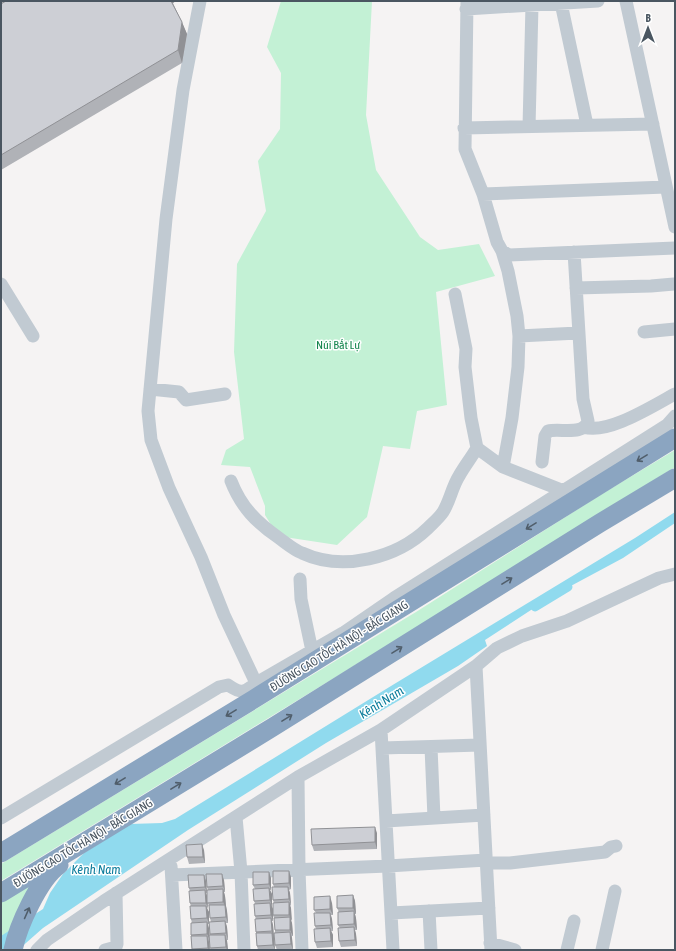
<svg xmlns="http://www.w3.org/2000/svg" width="676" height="951" font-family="'Asap Condensed',sans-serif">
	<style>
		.green { fill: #c3f1d5 }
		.water { fill: #90daee }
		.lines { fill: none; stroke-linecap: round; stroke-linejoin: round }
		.canal { stroke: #90daee; stroke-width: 9 }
		.minor { stroke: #c1cad2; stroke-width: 13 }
		.highway { stroke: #8ba5c1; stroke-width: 19 }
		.wall { fill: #b0b2b7; fill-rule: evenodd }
		.shaded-wall { fill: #909195 }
		.building { fill: #cdcfd5; stroke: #909195 }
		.oneway { stroke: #505e6b }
		.labels { text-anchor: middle; stroke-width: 3; stroke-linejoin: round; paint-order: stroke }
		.park-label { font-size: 12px; fill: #17864f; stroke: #fff }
		.street-label { font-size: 12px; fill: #4a5661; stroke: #fff }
		.water-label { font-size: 13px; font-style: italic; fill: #0c7c9b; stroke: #fff }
	</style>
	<rect width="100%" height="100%" fill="#f5f3f3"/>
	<path class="green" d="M 281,1 L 372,1 L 366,115 L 376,170 L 420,237 L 438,250 L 479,244 L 495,276 L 436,292 L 447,405 L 417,411 L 410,449 L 383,446 L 367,517 L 337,545 L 278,536 L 265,515 L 265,506 L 250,467 L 221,465 L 226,450 L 244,439 L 234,352 L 237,264 L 266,211 L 258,161 L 280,129 L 281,73 L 267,47 Z
		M 675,450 L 675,467 L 344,672 L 1,881 L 1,864 L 416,612 L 597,497 Z
		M 35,877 L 1,950 L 1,897 Z"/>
	<path class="water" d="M 675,512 L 675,523 L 623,558 L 554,595 L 485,640 L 487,646 L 458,666 L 326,743 L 188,830 L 43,928 L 18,950 L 1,950 L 1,936 L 43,909 L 50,893 L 63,874 L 84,853 L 130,824 L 162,823 L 175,819 L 391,686 L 635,538 Z"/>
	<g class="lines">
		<path class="canal" d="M 535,607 L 568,587"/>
		<path class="minor" d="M 200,1 L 183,90 L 166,219 L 148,411 L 151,440 L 169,488 L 201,557 L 224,615 L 256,683 L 343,633 L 394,598 L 667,425 L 675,416
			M 467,1 L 465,149 L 483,194 L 497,242 L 502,251 L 508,271 L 517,316 L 519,336 L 518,367 L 512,418 L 503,467
			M 626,1 L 675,227
			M 561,3 L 587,125
			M 466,9 L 598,1
			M 529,127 L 532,5
			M 464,128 L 653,124
			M 483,194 L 666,187
			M 502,251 L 509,255 L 675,248
			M 1,284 L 33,336
			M 576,288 L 651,286 L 674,284
			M 455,294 L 466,349 L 465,367 L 471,418 L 477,448 L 503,467 L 564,491
			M 644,332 L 675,329
			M 519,336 L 578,333
			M 150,389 L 179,392 L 186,400 L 225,394
			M 584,427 C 608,435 654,405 675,394
			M 542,462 L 545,436 L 548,431 C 560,428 584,436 588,421 L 583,399 L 574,252
			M 231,481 C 241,507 257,523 279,538 C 286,543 294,550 302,553 C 343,572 397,558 428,528 C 433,523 439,518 443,512 C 450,501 452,487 459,476 C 464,467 471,458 477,448
			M 300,579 L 301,599 L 312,651
			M 476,666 L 491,950
			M 381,730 L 393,950
			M 431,747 L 434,818
			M 382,748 L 480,745
			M 298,777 L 299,870 L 302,950
			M 236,817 L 241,872 L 244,950
			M 1,818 L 219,687 L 228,685 C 241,694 244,693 256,683
			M 386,821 L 484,815
			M 486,863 L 510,863 L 605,852 L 611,847 L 616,846
			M 171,866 L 176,950
			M 172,875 L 388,866 L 486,860
			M 429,911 L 431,950
			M 391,913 L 489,908
			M 490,943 L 515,950
			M 37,950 L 47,940 L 104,901 L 298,777 L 381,730 L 476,666 L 497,648 L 522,636 L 567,621 L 659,578 L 675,574
			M 105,950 L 116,947 L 117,944 L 116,893
			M 567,950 L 574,921
			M 602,950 L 615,891"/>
		<path class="highway" d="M 1,853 L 254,699 L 675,438
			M 1,893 L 273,727 L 600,523 L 675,478
			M 13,950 C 18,926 39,879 59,865"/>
	</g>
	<path class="wall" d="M 1,1 L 176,1 L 173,3 L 187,34 L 182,63 L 1,170 Z
		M 377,833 L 377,849 L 314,851 L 312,845 Z
		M 204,850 L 205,863 L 189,864 L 187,857 Z
		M 269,872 L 271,878 L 271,890 L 270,890 L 272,894 L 272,907 L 273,909 L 273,921 L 272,921 L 273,925 L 275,950 L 258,950 L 257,946 L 256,933 L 256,919 L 255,916 L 255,903 L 254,901 L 255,889 L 253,885 Z
		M 204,875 L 206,881 L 207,893 L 206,893 L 207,896 L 208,890 L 207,887 L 224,880 L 225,892 L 224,892 L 225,896 L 226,906 L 227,911 L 228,923 L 226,923 L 227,927 L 228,940 L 227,940 L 228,950 L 211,950 L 210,948 L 210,940 L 209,940 L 210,950 L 192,950 L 192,949 L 191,935 L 192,923 L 191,919 L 191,906 L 190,903 L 190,891 L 189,888 ZM 208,903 L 209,907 L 210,918 L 211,922 L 209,922 L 209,912 L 207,909 ZM 208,924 L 209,924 L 210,935 L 209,935 Z
		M 291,877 L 291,889 L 289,890 L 290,893 L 291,905 L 290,906 L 291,908 L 291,921 L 292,923 L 293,936 L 292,936 L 292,938 L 293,950 L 277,950 L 275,945 L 275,930 L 274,918 L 273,915 L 274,903 L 273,900 L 274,887 L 273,884 Z
		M 353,895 L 355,901 L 356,914 L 355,914 L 356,918 L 357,930 L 355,930 L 356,934 L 357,946 L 341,947 L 339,941 L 340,928 L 338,925 L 339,912 L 337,908 Z
		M 332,903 L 333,915 L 331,915 L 332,919 L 333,931 L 331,931 L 333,935 L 333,947 L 317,948 L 315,942 L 316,929 L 315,926 L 316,913 L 314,910 Z"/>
	<path class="shaded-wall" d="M 170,1 L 176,1 L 171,4 Z
		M 182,22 L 187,34 L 182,63 L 178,50 Z
		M 375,827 L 377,833 L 377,849 L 375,842 Z
		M 202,844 L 204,850 L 205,863 L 203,857 Z
		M 289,871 L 291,877 L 291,889 L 289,883 Z
		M 269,872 L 271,878 L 271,890 L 269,884 Z
		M 222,874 L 224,880 L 225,892 L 223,886 Z
		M 204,875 L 206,881 L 207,893 L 205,887 Z
		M 288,887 L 290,893 L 291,905 L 289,899 Z
		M 269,888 L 272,894 L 272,907 L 270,900 Z
		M 223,889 L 225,896 L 226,906 L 227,911 L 228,923 L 226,917 L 225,906 L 223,902 Z
		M 205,890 L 207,896 L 208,909 L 206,903 Z
		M 353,895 L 355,901 L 356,914 L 353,908 Z
		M 330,896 L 332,903 L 333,915 L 330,909 Z
		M 289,902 L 291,908 L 292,921 L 289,915 Z
		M 270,903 L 273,909 L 273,921 L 271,915 Z
		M 206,906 L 209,912 L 209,924 L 207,918 Z
		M 354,911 L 356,918 L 357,930 L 354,924 Z
		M 330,913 L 332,919 L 333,931 L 331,925 Z
		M 290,917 L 292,923 L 293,936 L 290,930 Z
		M 271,918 L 273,925 L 275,950 L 273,945 Z
		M 225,921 L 227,927 L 228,940 L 226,933 Z
		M 207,922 L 209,928 L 210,940 L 207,934 Z
		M 354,927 L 356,934 L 357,946 L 355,940 Z
		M 330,928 L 333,935 L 333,947 L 331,941 Z
		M 290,932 L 292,938 L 293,950 L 291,944 Z
		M 225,935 L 227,941 L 228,950 L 227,950 L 226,947 Z
		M 207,936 L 209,942 L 210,950 L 208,950 L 208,948 Z"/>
	<path class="building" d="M 6,1 L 171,1 L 182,22 L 178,50 L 1,155 L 1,4 Z
		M 375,827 L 375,842 L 312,845 L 311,829 Z
		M 202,844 L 203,857 L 187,857 L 186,845 Z
		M 273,871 L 289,871 L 289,883 L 273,884 Z
		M 253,872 L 269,872 L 269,884 L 253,885 Z
		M 206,874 L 222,874 L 223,886 L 207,887 Z
		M 188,875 L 204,875 L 205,887 L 189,888 Z
		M 272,887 L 288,887 L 289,899 L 273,900 Z
		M 269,888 L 270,900 L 254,901 L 253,889 Z
		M 223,889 L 223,902 L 207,903 L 207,890 Z
		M 205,890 L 206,903 L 190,903 L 189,891 Z
		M 353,895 L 353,908 L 337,908 L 337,896 Z
		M 330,896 L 330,909 L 314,910 L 314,897 Z
		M 289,902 L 289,915 L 273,915 L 273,903 Z
		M 270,903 L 271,915 L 255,916 L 254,904 Z
		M 209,905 L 225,905 L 226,917 L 210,918 Z
		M 190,906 L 206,906 L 207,918 L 191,919 Z
		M 354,911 L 354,924 L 338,925 L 338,912 Z
		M 314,913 L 330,913 L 331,925 L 315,926 Z
		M 290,917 L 290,930 L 275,930 L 274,918 Z
		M 271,918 L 272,931 L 256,932 L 255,919 Z
		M 225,921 L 226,933 L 210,934 L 209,922 Z
		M 207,922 L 207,934 L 191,935 L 191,923 Z
		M 354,927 L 355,940 L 339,941 L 338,928 Z
		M 330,928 L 331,941 L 315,942 L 314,929 Z
		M 290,932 L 291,944 L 275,945 L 274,933 Z
		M 256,933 L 272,933 L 273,945 L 257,946 Z
		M 209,935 L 225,935 L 226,947 L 210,948 Z
		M 191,936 L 207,936 L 208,948 L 192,949 Z"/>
	<defs><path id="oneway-shaft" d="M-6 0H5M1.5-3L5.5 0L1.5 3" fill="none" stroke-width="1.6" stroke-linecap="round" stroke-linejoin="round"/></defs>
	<g class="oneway">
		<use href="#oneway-shaft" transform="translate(642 458) rotate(149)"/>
		<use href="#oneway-shaft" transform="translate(531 526) rotate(148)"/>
		<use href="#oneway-shaft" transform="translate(507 581) rotate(-32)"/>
		<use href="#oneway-shaft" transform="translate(397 650) rotate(-32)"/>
		<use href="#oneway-shaft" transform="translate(231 713) rotate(149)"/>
		<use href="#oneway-shaft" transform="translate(287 718) rotate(-32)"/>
		<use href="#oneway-shaft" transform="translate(120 781) rotate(149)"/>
		<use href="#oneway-shaft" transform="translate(176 786) rotate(-31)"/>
		<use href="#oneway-shaft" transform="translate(27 913) rotate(-66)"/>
	</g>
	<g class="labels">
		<g class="park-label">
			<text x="338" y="349">Núi Bất Lự</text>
		</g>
		<g class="street-label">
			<text transform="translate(339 646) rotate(-32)" y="4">ĐƯỜNG CAO TỐC HÀ NỘI - BẮC GIANG</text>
			<text transform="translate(83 843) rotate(-31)" y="4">ĐƯỜNG CAO TỐC HÀ NỘI - BẮC GIANG</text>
		</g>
		<g class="water-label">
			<text transform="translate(381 702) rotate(-32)" y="5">Kênh Nam</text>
			<text x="96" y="874">Kênh Nam</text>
		</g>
	</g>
	<rect width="676" height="951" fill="none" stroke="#4a5661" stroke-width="4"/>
	<g transform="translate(648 28)" stroke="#ffffff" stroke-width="3" paint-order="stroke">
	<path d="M0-3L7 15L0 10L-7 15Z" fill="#4a5661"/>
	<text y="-6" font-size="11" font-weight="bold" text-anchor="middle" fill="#4a5661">B</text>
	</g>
</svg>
